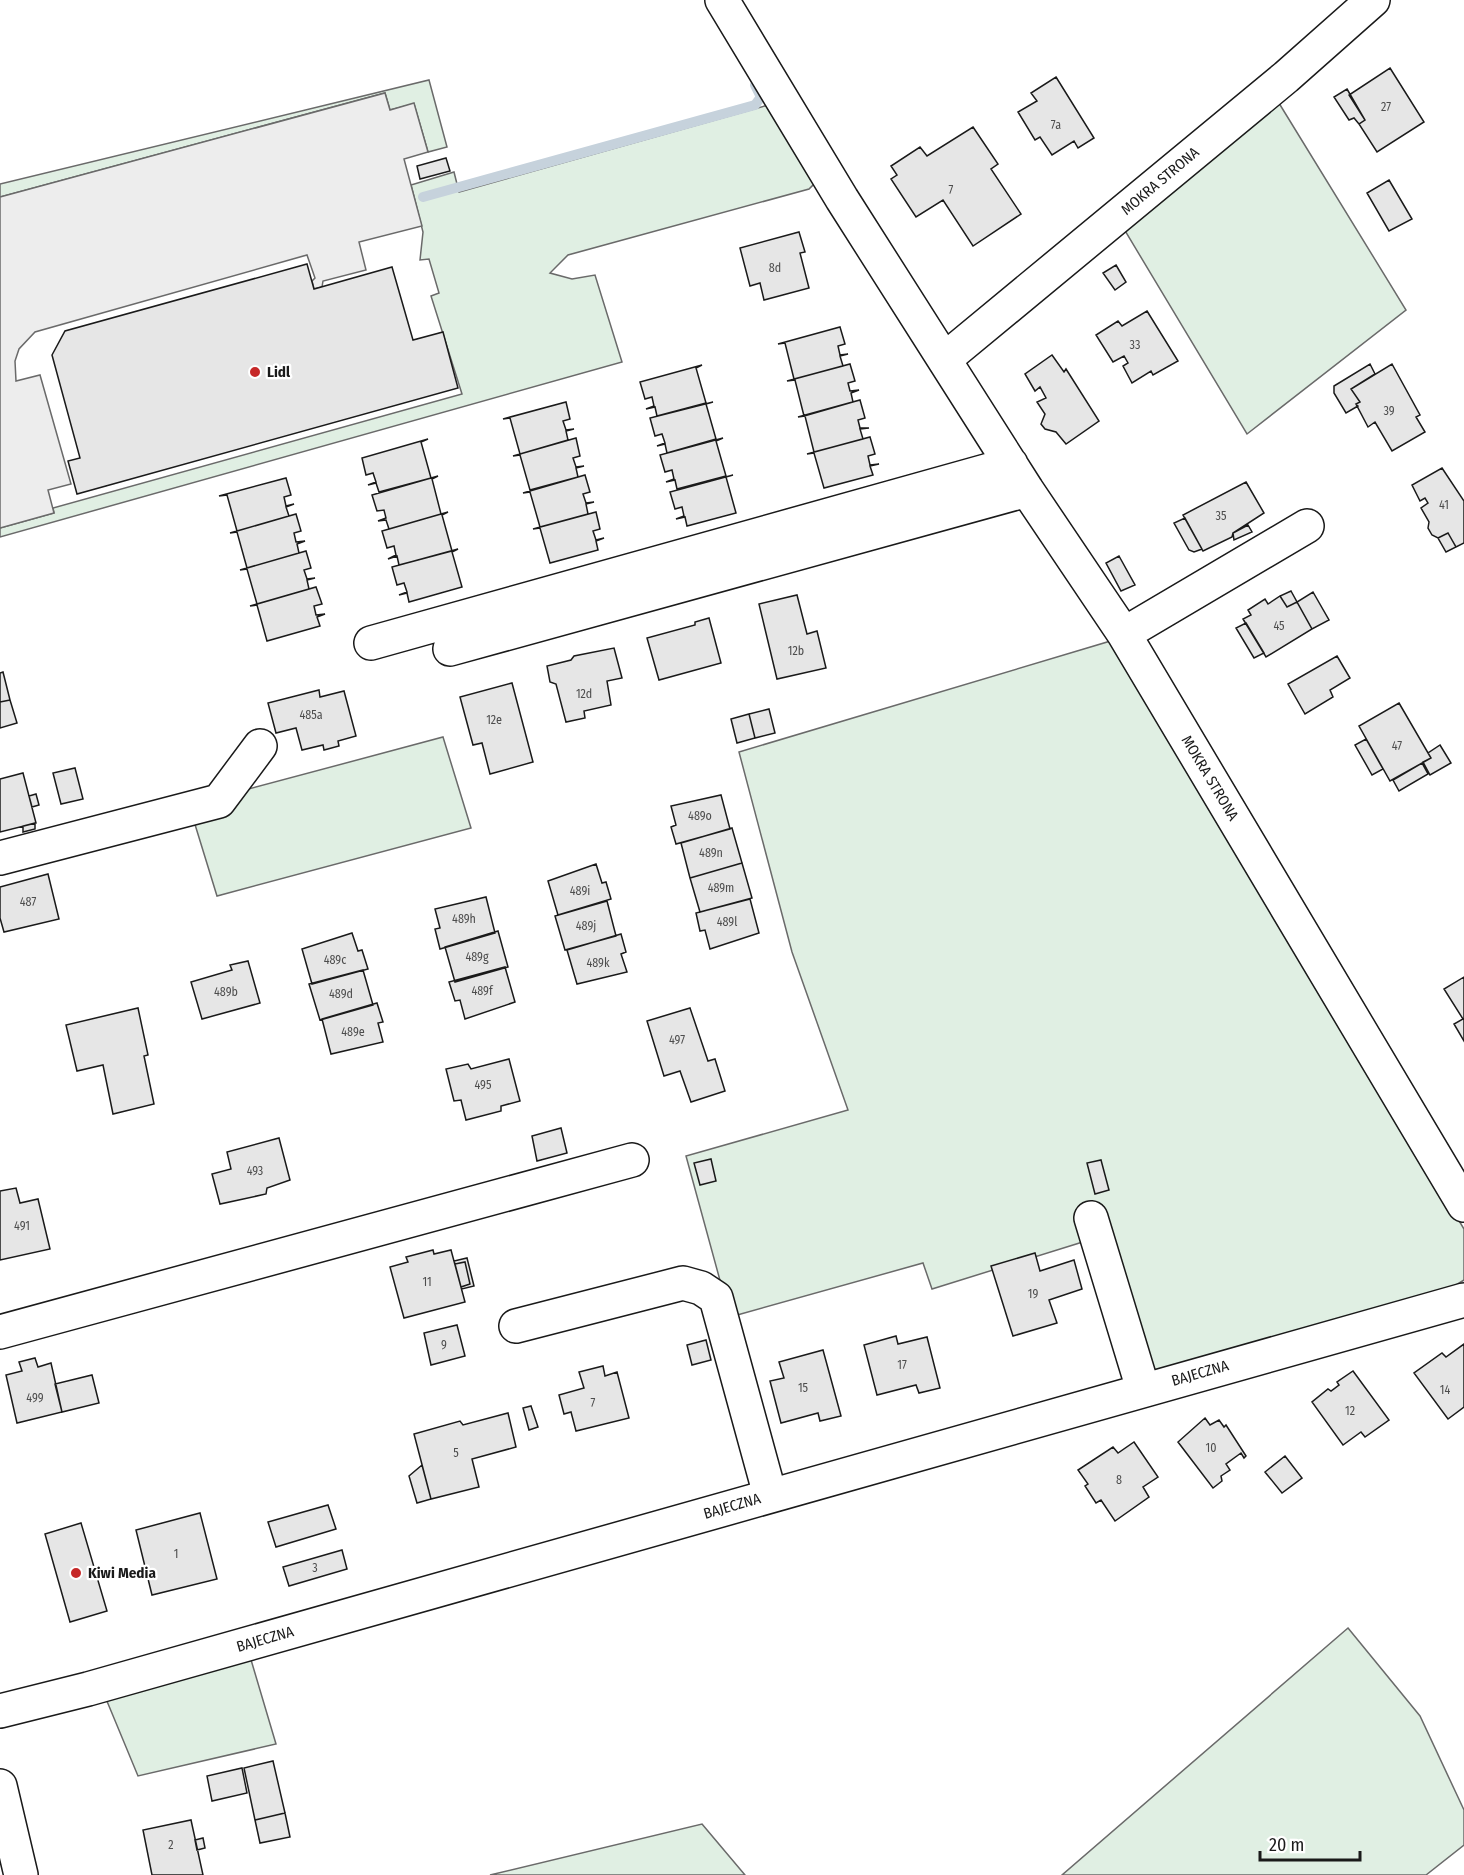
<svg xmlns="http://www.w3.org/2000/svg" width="1464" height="1875" font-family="'Fira Sans Condensed',sans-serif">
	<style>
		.green { fill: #e0efe3; stroke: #6a6a6a; stroke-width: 1.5 }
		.parking { fill: #ededed; stroke: #6a6a6a; stroke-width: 1.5 }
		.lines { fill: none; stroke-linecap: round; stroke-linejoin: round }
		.stream { stroke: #c6d2dc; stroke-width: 10 }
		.building { fill: #e6e6e6; stroke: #1a1a1a; stroke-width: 1.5 }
		.minor-casing { stroke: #1a1a1a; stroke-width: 36 }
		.major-casing { stroke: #1a1a1a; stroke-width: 36 }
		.minor { stroke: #fff; stroke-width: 33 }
		.major { stroke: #fff; stroke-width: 33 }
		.poi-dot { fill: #c62828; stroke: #fff; stroke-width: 2 }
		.labels { text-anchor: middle; stroke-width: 4.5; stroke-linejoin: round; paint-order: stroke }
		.number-label { font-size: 12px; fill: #4d4d4d }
		.street-label { font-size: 15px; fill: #1a1a1a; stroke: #fff }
		.poi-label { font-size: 15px; font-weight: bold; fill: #1a1a1a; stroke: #fff; text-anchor: start }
	</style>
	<rect width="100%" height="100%" fill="#fff"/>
	<path class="green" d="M 429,80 L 447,147 L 428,152 L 414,104 L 390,110 L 385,93 L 0,197 L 0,184 Z
		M 1274,95 L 1406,310 L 1247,434 L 1121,224 Z
		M 772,104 L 814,184 L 809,189 L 568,255 L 550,273 L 572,279 L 595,275 L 622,362 L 0,537 L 0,528 L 54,513 L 53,508 L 462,394 L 431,296 L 439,293 L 429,259 L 420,260 L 423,232 L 411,185 L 454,172 L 459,192 Z
		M 1114,640 L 1464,1229 L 1464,1280 L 1445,1292 L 1151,1376 L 1086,1241 L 932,1289 L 923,1263 L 730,1317 L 686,1156 L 848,1110 L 792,952 L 739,752 Z
		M 443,737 L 471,828 L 217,896 L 189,805 Z
		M 1348,1628 L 1420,1716 L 1464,1810 L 1464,1845 L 1426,1875 L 1062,1875 Z
		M 249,1653 L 276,1744 L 138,1776 L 104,1694 Z
		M 702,1824 L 745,1875 L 490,1875 Z"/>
	<path class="parking" d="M 385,93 L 390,110 L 414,103 L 428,152 L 404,159 L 422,226 L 359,242 L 366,270 L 323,281 L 322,287 L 314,289 L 312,281 L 315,278 L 307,255 L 35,332 L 19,349 L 15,361 L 16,381 L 40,375 L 71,484 L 48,490 L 54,513 L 0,528 L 0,197 Z"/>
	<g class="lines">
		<path class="stream" d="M 423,197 L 755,105 L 761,97 L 755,85"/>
	</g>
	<path class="building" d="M 1390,68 L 1424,122 L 1377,152 L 1359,124 L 1365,120 L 1349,95 Z
		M 1056,77 L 1094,138 L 1078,148 L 1074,141 L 1052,155 L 1040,137 L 1035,140 L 1018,112 L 1037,101 L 1031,93 Z
		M 1347,89 L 1365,120 L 1359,124 L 1354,118 L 1349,120 L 1334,97 Z
		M 973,127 L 998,164 L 991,169 L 1021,214 L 973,246 L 943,200 L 916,217 L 891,179 L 897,175 L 891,166 L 920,147 L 927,156 Z
		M 446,158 L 450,171 L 420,179 L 417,166 Z
		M 1389,180 L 1412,219 L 1389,231 L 1367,193 Z
		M 799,232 L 805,252 L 800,253 L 809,288 L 764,300 L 760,283 L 750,286 L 740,248 Z
		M 307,264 L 314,289 L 392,267 L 413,340 L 443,332 L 458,388 L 77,494 L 68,461 L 80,458 L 52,355 L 65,331 Z
		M 1116,265 L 1126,282 L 1115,290 L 1103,273 Z
		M 1147,311 L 1178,361 L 1153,375 L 1151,371 L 1132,383 L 1123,366 L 1128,363 L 1124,356 L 1113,362 L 1096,335 L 1118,321 L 1122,326 Z
		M 840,327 L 845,344 L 838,346 L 840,355 L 848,354 L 840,356 L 843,366 L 794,379 L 785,343 L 778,344 Z
		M 1052,355 L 1064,372 L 1066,369 L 1099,421 L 1066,444 L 1056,432 L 1045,429 L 1041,424 L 1045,414 L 1037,402 L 1046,398 L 1040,387 L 1035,391 L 1025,374 Z
		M 850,364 L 855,381 L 848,383 L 850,391 L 859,390 L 851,393 L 853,402 L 804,416 L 795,380 L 787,381 Z
		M 1370,364 L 1375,374 L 1351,389 L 1360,402 L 1356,404 L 1358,406 L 1346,413 L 1334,393 L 1334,386 Z
		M 1392,364 L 1420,415 L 1416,417 L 1425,432 L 1392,451 L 1375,422 L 1368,427 L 1356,404 L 1360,402 L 1351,389 Z
		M 702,365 L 696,368 L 706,403 L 657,416 L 655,407 L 646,409 L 654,406 L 652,397 L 645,399 L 640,382 Z
		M 860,400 L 865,418 L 858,420 L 860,428 L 869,428 L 860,429 L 863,439 L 814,452 L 805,416 L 798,417 Z
		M 566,402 L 570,419 L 563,421 L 566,430 L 574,429 L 566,431 L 568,440 L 520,454 L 510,418 L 503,419 Z
		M 713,402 L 706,404 L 716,439 L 667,453 L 665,444 L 657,446 L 665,443 L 662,434 L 655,436 L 650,418 Z
		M 870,437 L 875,454 L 868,456 L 870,465 L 879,464 L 870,466 L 873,475 L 824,488 L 814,453 L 807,454 Z
		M 576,438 L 580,456 L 573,458 L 576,467 L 584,466 L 576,468 L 578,477 L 530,490 L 520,455 L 513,456 Z
		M 723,438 L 716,441 L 726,476 L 677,489 L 675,480 L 666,482 L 674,479 L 672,470 L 665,472 L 660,455 Z
		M 428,439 L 421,442 L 431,478 L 379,492 L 376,483 L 368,485 L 376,482 L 373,473 L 366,475 L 362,458 Z
		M 1442,468 L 1464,501 L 1464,543 L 1456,547 L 1448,533 L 1438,538 L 1432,535 L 1428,528 L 1429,522 L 1421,508 L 1428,503 L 1425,498 L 1420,501 L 1412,485 Z
		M 585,475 L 590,492 L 583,494 L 586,503 L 594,502 L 586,504 L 588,514 L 540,527 L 530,492 L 523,493 Z
		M 733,475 L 726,477 L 736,513 L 687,526 L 685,517 L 676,519 L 684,516 L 682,507 L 675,509 L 670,492 Z
		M 438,476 L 432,479 L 441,514 L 389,529 L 386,520 L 378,521 L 386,518 L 384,510 L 377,511 L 372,495 Z
		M 286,478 L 291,495 L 284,497 L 286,506 L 294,504 L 286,507 L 289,516 L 237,531 L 227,495 L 219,496 Z
		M 1246,482 L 1264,513 L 1233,533 L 1232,537 L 1203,551 L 1183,515 Z
		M 448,512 L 442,515 L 452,551 L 399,565 L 397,556 L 388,559 L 396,555 L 394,546 L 387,548 L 382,531 Z
		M 596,512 L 600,529 L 593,531 L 596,540 L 604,538 L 596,541 L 598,550 L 550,563 L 540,528 L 533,529 Z
		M 296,514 L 301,531 L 294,533 L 296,542 L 305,541 L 297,544 L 299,553 L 247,568 L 237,532 L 230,533 Z
		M 1185,518 L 1202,549 L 1194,552 L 1189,550 L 1174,523 Z
		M 1248,525 L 1252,532 L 1234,540 L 1233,533 Z
		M 1448,533 L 1456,547 L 1446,552 L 1438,538 Z
		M 458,549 L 452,552 L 462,587 L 409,602 L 407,593 L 399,595 L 407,592 L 404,583 L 397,585 L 392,567 Z
		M 306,551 L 311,568 L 304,570 L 307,579 L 315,578 L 307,580 L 309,589 L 257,604 L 247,569 L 240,570 Z
		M 1119,556 L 1135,585 L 1121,591 L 1106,563 Z
		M 316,587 L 322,604 L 314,606 L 316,615 L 325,614 L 317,617 L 320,626 L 267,641 L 257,605 L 250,606 Z
		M 1291,591 L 1297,602 L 1287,607 L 1280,596 Z
		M 1313,592 L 1329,620 L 1312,629 L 1297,602 Z
		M 797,595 L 807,634 L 817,631 L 826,668 L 777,679 L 759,604 Z
		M 1280,596 L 1287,607 L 1297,602 L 1312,629 L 1266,657 L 1243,619 L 1251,615 L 1248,610 L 1265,599 L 1268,604 Z
		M 709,618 L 721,663 L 659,680 L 647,638 L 695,625 L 695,622 Z
		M 1246,623 L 1264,653 L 1254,658 L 1236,628 Z
		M 614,648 L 622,678 L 607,681 L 611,705 L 584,711 L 585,718 L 566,722 L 556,684 L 550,682 L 547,666 L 571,660 L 574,656 Z
		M 1337,656 L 1350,678 L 1330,690 L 1333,697 L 1305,714 L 1288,684 Z
		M 3,672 L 10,700 L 0,702 L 0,673 Z
		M 512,683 L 533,762 L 490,774 L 482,743 L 473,745 L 460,697 Z
		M 319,690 L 320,697 L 344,691 L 356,736 L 338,741 L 339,746 L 324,750 L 323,745 L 302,750 L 296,728 L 276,733 L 268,703 Z
		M 10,700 L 17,723 L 0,728 L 0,702 Z
		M 1399,703 L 1431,758 L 1390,781 L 1359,726 Z
		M 769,709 L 775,733 L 755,738 L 749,714 Z
		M 749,714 L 755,738 L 737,743 L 731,719 Z
		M 1366,739 L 1383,769 L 1372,775 L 1355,745 Z
		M 1440,745 L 1451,763 L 1430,775 L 1423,762 L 1431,758 L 1428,753 Z
		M 1422,763 L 1428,774 L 1399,791 L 1393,780 Z
		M 75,768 L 83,799 L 61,804 L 53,773 Z
		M 23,773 L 36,823 L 0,832 L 0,779 Z
		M 36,794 L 39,805 L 32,807 L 29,796 Z
		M 721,795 L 730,829 L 676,844 L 671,827 L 676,825 L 671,806 Z
		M 35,823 L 35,829 L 23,832 L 23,826 Z
		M 732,828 L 742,863 L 690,878 L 681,843 Z
		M 742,863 L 752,898 L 700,912 L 690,878 Z
		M 596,864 L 602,883 L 606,882 L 611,899 L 558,915 L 548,881 Z
		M 48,874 L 59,919 L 4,932 L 0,918 L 0,887 Z
		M 486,897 L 495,933 L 440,949 L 435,929 L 440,928 L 435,909 Z
		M 750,899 L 759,933 L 710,949 L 705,930 L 700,931 L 696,913 Z
		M 607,901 L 616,936 L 565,950 L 555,916 Z
		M 498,931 L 508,967 L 455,982 L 445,947 Z
		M 352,933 L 358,951 L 362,950 L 368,969 L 312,984 L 302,949 Z
		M 621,934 L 626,952 L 621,954 L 627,972 L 577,984 L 567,950 Z
		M 248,961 L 260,1003 L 202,1019 L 191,982 L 232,970 L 230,965 Z
		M 505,967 L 515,1002 L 465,1019 L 460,1000 L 455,1001 L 449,982 Z
		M 363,970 L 373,1005 L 320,1020 L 309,984 Z
		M 1464,977 L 1464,1041 L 1454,1024 L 1463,1019 L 1444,989 Z
		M 377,1003 L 383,1022 L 378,1023 L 383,1042 L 331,1054 L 322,1019 Z
		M 138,1008 L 148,1055 L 144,1056 L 154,1104 L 113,1114 L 103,1065 L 77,1071 L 66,1025 Z
		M 690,1008 L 708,1061 L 715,1059 L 725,1091 L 691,1102 L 680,1071 L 664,1076 L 647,1021 Z
		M 509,1059 L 520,1101 L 501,1106 L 501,1111 L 466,1120 L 461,1100 L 454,1101 L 446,1069 L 468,1064 L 471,1069 Z
		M 561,1128 L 567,1153 L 537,1161 L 532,1136 Z
		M 279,1138 L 290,1180 L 267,1188 L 266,1194 L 220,1204 L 212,1174 L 231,1169 L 227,1152 Z
		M 711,1159 L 716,1181 L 700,1185 L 694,1163 Z
		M 1101,1160 L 1109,1190 L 1095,1194 L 1087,1163 Z
		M 16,1188 L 20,1203 L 38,1199 L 50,1249 L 0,1260 L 0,1191 Z
		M 433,1250 L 434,1254 L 451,1250 L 465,1302 L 404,1318 L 390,1267 L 408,1262 L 406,1257 Z
		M 1035,1253 L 1040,1271 L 1074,1260 L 1082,1289 L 1049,1300 L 1057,1323 L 1013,1336 L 991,1266 Z
		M 467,1258 L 474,1286 L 462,1289 L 461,1287 L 470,1284 L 465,1262 L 455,1264 L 454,1261 Z
		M 465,1262 L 470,1284 L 461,1287 L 455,1264 Z
		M 457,1325 L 465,1356 L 431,1365 L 424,1333 Z
		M 896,1336 L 898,1344 L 927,1337 L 940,1388 L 919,1393 L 916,1385 L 877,1395 L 864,1345 Z
		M 706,1340 L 711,1360 L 692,1365 L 687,1345 Z
		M 1464,1344 L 1464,1407 L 1448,1419 L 1414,1373 L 1442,1353 L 1446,1357 Z
		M 823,1350 L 841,1416 L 820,1421 L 818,1413 L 781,1423 L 770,1381 L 784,1378 L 779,1362 Z
		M 35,1358 L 38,1367 L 51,1363 L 62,1412 L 17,1423 L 6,1375 L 22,1371 L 19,1362 Z
		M 603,1366 L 605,1376 L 617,1372 L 629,1418 L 576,1431 L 571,1412 L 564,1414 L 559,1395 L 584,1388 L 579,1372 Z
		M 1353,1371 L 1389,1420 L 1365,1437 L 1361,1432 L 1343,1445 L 1312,1402 L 1328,1389 L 1331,1391 L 1339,1385 L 1337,1382 Z
		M 92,1375 L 99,1403 L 62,1412 L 55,1384 Z
		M 531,1406 L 538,1427 L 529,1430 L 523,1408 Z
		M 508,1413 L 516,1447 L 472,1459 L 479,1487 L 431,1499 L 414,1434 L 460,1421 L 463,1425 Z
		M 1205,1418 L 1210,1425 L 1219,1420 L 1224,1427 L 1226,1425 L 1246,1456 L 1244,1458 L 1241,1453 L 1226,1464 L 1230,1470 L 1221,1476 L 1222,1481 L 1213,1488 L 1178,1442 Z
		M 1134,1442 L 1158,1477 L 1143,1487 L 1149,1497 L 1115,1521 L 1101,1500 L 1096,1503 L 1085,1486 L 1088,1484 L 1078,1470 L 1113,1447 L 1118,1453 Z
		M 1285,1456 L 1302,1478 L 1282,1493 L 1265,1472 Z
		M 422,1465 L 431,1499 L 417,1503 L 409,1476 Z
		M 328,1505 L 336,1529 L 276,1547 L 268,1522 Z
		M 200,1513 L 217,1579 L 152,1595 L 136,1530 Z
		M 81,1523 L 107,1611 L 70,1622 L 45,1534 Z
		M 342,1550 L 347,1569 L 289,1586 L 283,1567 Z
		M 273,1761 L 285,1813 L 255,1820 L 244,1768 Z
		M 242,1768 L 247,1793 L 212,1801 L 207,1776 Z
		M 285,1813 L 290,1837 L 260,1843 L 255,1820 Z
		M 191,1820 L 203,1875 L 152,1875 L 143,1830 Z
		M 203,1838 L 205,1848 L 197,1850 L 195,1840 Z"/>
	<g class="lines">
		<defs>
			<path id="minor" d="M 722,0 L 842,199 L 1027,490 L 1124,634 L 1464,1205
				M 945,359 L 1286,77 L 1373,0
				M 1124,634 L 1307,526
				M 371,643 L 1011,464
				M 450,649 L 1027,490
				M 0,858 L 219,801 L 260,746
				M 1091,1218 L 1143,1389
				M 516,1326 L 683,1283 L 701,1288 L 716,1298 L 770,1495
				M 0,1332 L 632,1160
				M 0,1711 L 88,1689 L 1464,1300"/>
			<path id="major" d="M 0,1786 L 21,1875"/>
		</defs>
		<use href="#minor" class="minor-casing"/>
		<use href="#major" class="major-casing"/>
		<use href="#minor" class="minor"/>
		<use href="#major" class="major"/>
	</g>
	<g class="poi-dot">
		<circle cx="255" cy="372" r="6"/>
		<circle cx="76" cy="1573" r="6"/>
	</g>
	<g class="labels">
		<g class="number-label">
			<text x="1386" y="111">27</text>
			<text x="1056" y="129">7a</text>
			<text x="951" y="194">7</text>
			<text x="775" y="272">8d</text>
			<text x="1135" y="349">33</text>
			<text x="1389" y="415">39</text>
			<text x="1444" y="509">41</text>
			<text x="1221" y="520">35</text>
			<text x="1279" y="630">45</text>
			<text x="796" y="655">12b</text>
			<text x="584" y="698">12d</text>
			<text x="311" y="719">485a</text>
			<text x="494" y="724">12e</text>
			<text x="1397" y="750">47</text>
			<text x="700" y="820">489o</text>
			<text x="711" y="857">489n</text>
			<text x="721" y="892">489m</text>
			<text x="580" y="895">489i</text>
			<text x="28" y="906">487</text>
			<text x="464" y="923">489h</text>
			<text x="727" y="926">489l</text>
			<text x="586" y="930">489j</text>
			<text x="477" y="961">489g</text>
			<text x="335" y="964">489c</text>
			<text x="598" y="967">489k</text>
			<text x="482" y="995">489f</text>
			<text x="226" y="996">489b</text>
			<text x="341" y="998">489d</text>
			<text x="353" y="1036">489e</text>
			<text x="677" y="1044">497</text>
			<text x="483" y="1089">495</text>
			<text x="255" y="1175">493</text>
			<text x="22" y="1230">491</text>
			<text x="427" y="1286">11</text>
			<text x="1033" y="1298">19</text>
			<text x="444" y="1349">9</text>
			<text x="902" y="1369">17</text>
			<text x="803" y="1392">15</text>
			<text x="1445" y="1394">14</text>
			<text x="35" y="1402">499</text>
			<text x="593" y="1407">7</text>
			<text x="1350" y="1415">12</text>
			<text x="1211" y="1452">10</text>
			<text x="456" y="1457">5</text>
			<text x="1119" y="1484">8</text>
			<text x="176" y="1558">1</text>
			<text x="315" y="1572">3</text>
			<text x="171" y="1849">2</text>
		</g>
		<g class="street-label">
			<text transform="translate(1160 181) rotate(-40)" y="5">MOKRA STRONA</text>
			<text transform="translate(1210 778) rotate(59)" y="5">MOKRA STRONA</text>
			<text transform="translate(1200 1373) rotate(-16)" y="5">BAJECZNA</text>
			<text transform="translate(732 1506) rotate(-16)" y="5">BAJECZNA</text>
			<text transform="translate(265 1639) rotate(-16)" y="5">BAJECZNA</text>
		</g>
		<g class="poi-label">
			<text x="267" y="377">Lidl</text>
			<text x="88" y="1578">Kiwi Media</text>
		</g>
	</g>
	<path d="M1260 1851v9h100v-9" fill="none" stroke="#1a1a1a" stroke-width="3"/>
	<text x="1269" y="1851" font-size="18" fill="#1a1a1a" stroke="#ffffff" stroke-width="4.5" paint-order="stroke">20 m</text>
</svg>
